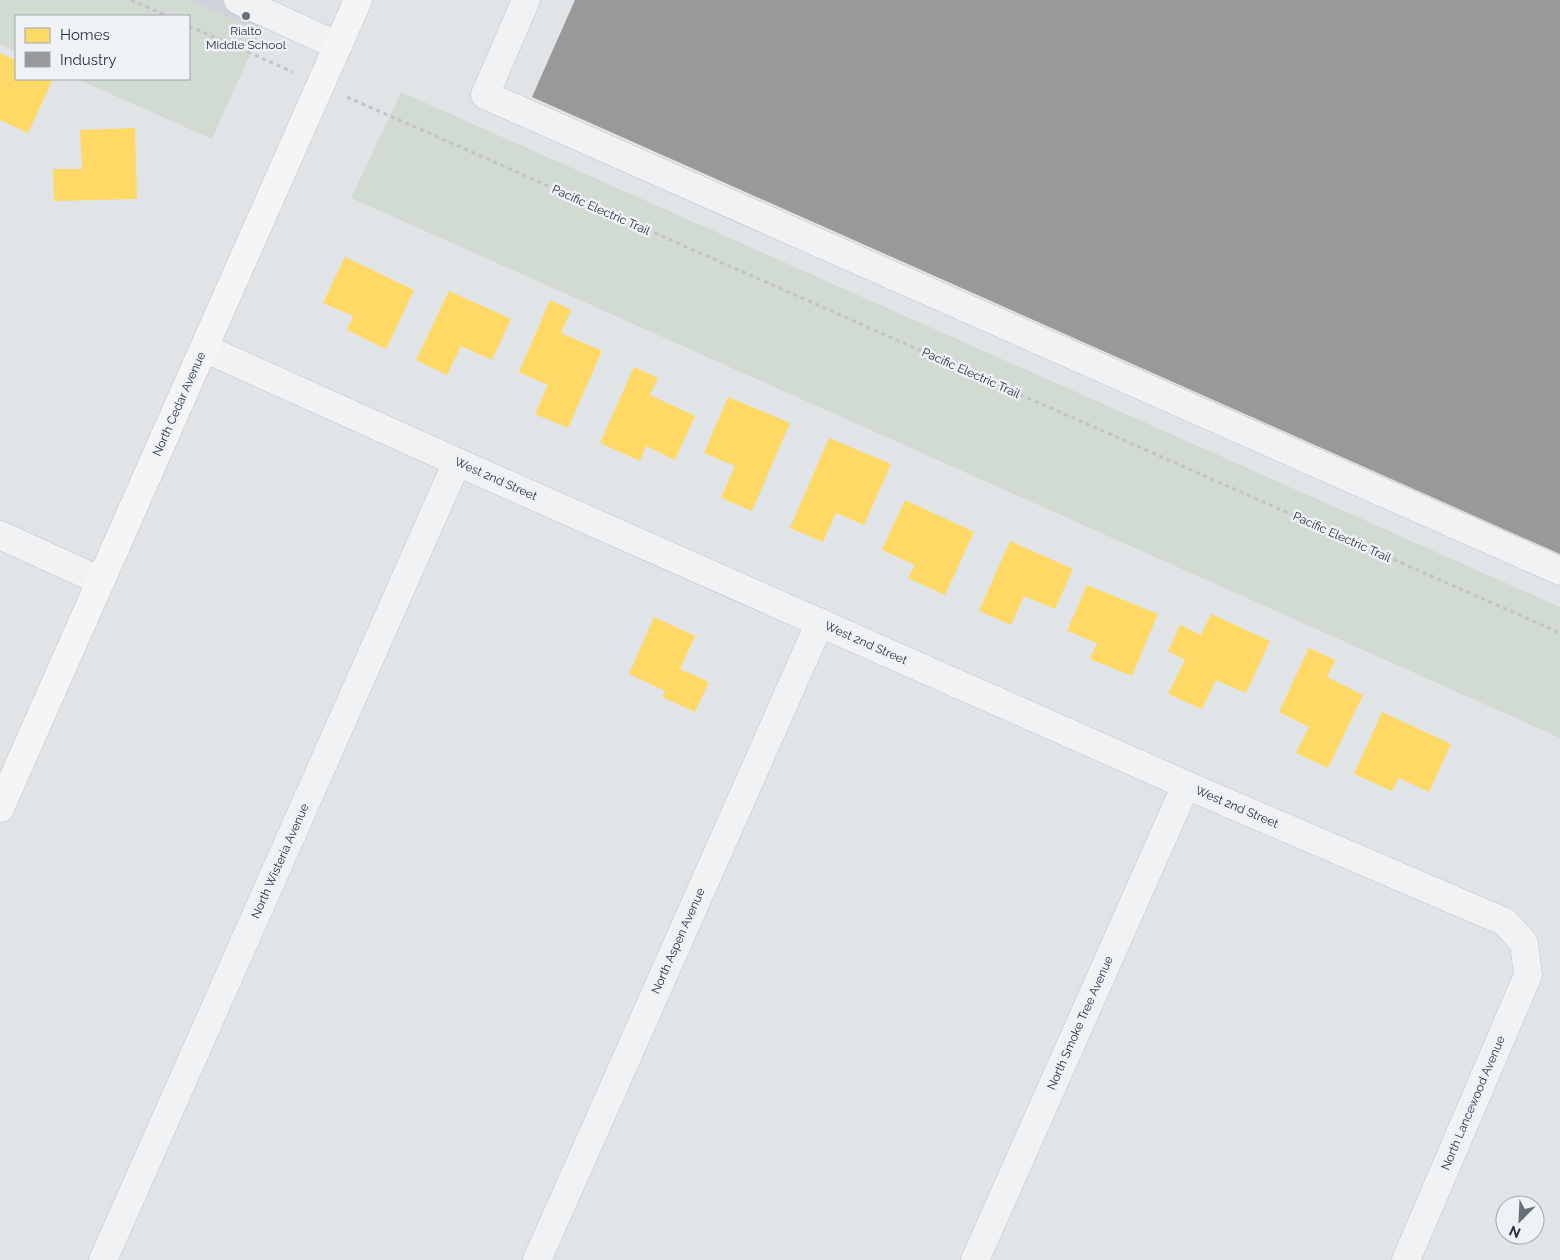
<svg xmlns="http://www.w3.org/2000/svg" width="1560" height="1260" font-family="Raleway,sans-serif">
	<style>
		.built { fill: #cfd4da }
		.green { fill: #d2dbd1 }
		.homes { fill: #ffd966 }
		.industry { fill: #999 }
		.lines { fill: none; stroke-linecap: round; stroke-linejoin: round }
		.minor-casing { stroke: #bfc2c5; stroke-width: 29 }
		.major-casing { stroke: #bdc1c5; stroke-width: 29 }
		.path { stroke: #c0c3c7; stroke-width: 3; stroke-dasharray: 4 4; stroke-linecap: butt }
		.minor { stroke: #f1f2f3; stroke-width: 28 }
		.major { stroke: #f5f5f6; stroke-width: 28 }
		.poi-dot { fill: #68707b; stroke: #eef2f6; stroke-width: 2 }
		.labels { text-anchor: middle; stroke-width: 5; stroke-linejoin: round; paint-order: stroke }
		.poi-label { font-size: 12px; fill: #273241; stroke: #eef2f6 }
		.street-label { font-size: 12px; fill: #273241; stroke: #eef2f6 }
	</style>
	<rect width="100%" height="100%" fill="#e1e4e7"/>
	<path class="built" d="M 188,0 L 275,0 L 260,32 Z"/>
	<path class="green" d="M 0,0 L 188,0 L 260,32 L 212,139 L 77,79 L 189,79 L 189,16 L 16,16 L 16,52 L 0,44 Z
		M 401,92 L 1560,607 L 1560,738 L 351,198 Z"/>
	<path class="homes" d="M 0,53 L 16,60 L 16,79 L 53,79 L 28,133 L 0,120 Z
		M 135,128 L 137,199 L 54,201 L 53,169 L 82,169 L 80,130 Z
		M 345,257 L 414,290 L 386,349 L 347,330 L 353,316 L 323,303 Z
		M 449,291 L 511,319 L 492,360 L 461,346 L 447,375 L 416,360 Z
		M 550,300 L 571,310 L 561,333 L 602,351 L 568,428 L 535,414 L 548,385 L 519,372 Z
		M 634,367 L 658,378 L 650,395 L 695,416 L 675,460 L 646,446 L 640,461 L 600,443 Z
		M 728,397 L 790,423 L 752,511 L 721,498 L 735,466 L 704,453 Z
		M 829,438 L 891,464 L 864,525 L 836,513 L 823,542 L 790,528 Z
		M 905,500 L 974,532 L 945,595 L 908,578 L 915,565 L 882,550 Z
		M 1010,541 L 1073,569 L 1055,609 L 1024,596 L 1011,625 L 979,611 Z
		M 1087,585 L 1158,614 L 1132,676 L 1090,659 L 1097,643 L 1067,631 Z
		M 1211,614 L 1270,641 L 1246,693 L 1216,680 L 1202,709 L 1168,694 L 1185,660 L 1168,651 L 1180,625 L 1201,635 Z
		M 654,617 L 695,636 L 680,669 L 709,682 L 695,712 L 662,697 L 665,691 L 629,674 Z
		M 1309,648 L 1335,660 L 1327,677 L 1363,695 L 1328,768 L 1296,753 L 1309,727 L 1279,712 Z
		M 1382,712 L 1451,744 L 1429,792 L 1399,778 L 1392,791 L 1354,774 Z"/>
	<path class="industry" d="M 575,0 L 1560,0 L 1560,554 L 532,97 Z"/>
	<g class="lines">
		<defs>
			<path id="minor" d="M 238,0 L 338,46
				M 526,0 L 485,95 L 1560,571
				M 204,348 L 457,462 L 1186,785 L 1505,922 L 1524,943 L 1528,975 L 1406,1260
				M 0,535 L 101,581
				M 103,1260 L 457,462
				M 537,1260 L 820,622
				M 975,1260 L 1186,785"/>
			<path id="major" d="M 0,808 L 358,0"/>
		</defs>
		<use href="#minor" class="minor-casing"/>
		<use href="#major" class="major-casing"/>
		<path class="path" d="M 131,0 L 168,16
			M 189,26 L 293,72
			M 347,97 L 1560,633"/>
		<use href="#minor" class="minor"/>
		<use href="#major" class="major"/>
	</g>
	<circle class="poi-dot" cx="246" cy="16" r="5"/>
	<g class="labels">
		<g class="poi-label">
			<text x="246" y="35">Rialto<tspan x="246" dy="14">Middle School</tspan></text>
		</g>
		<g class="street-label">
			<text transform="translate(601 210) rotate(24)" y="4">Pacific Electric Trail</text>
			<text transform="translate(971 373) rotate(24)" y="4">Pacific Electric Trail</text>
			<text transform="translate(179 404) rotate(-66)" y="4">North Cedar Avenue</text>
			<text transform="translate(496 479) rotate(24)" y="4">West 2nd Street</text>
			<text transform="translate(1342 537) rotate(24)" y="4">Pacific Electric Trail</text>
			<text transform="translate(866 643) rotate(24)" y="4">West 2nd Street</text>
			<text transform="translate(1237 807) rotate(23)" y="4">West 2nd Street</text>
			<text transform="translate(280 861) rotate(-66)" y="4">North Wisteria Avenue</text>
			<text transform="translate(678 941) rotate(-66)" y="4">North Aspen Avenue</text>
			<text transform="translate(1080 1023) rotate(-66)" y="4">North Smoke Tree Avenue</text>
			<text transform="translate(1473 1103) rotate(-67)" y="4">North Lancewood Avenue</text>
		</g>
	</g>
	<rect x="15" y="15" width="175" height="65" fill="#eef2f6" stroke="#9ea5ae"/>
	<rect x="25" y="28" width="25" height="15" fill="#ffd966" stroke="#9ea5ae"/>
	<text x="60" y="40" font-size="15" fill="#273241">Homes</text>
	<rect x="25" y="52" width="25" height="15" fill="#999999" stroke="#9ea5ae"/>
	<text x="60" y="65" font-size="15" fill="#273241">Industry</text>
	<g transform="translate(1520 1220) rotate(204)"><circle r="24" fill="#eef2f6" stroke="#9ea5ae"/>
	<path d="M0-4L9 19L0 12L-9 19Z" fill="#68707b"/>
	<text y="-8" font-size="14" font-weight="bold" text-anchor="middle" fill="#273241">N</text>
	</g>
</svg>
